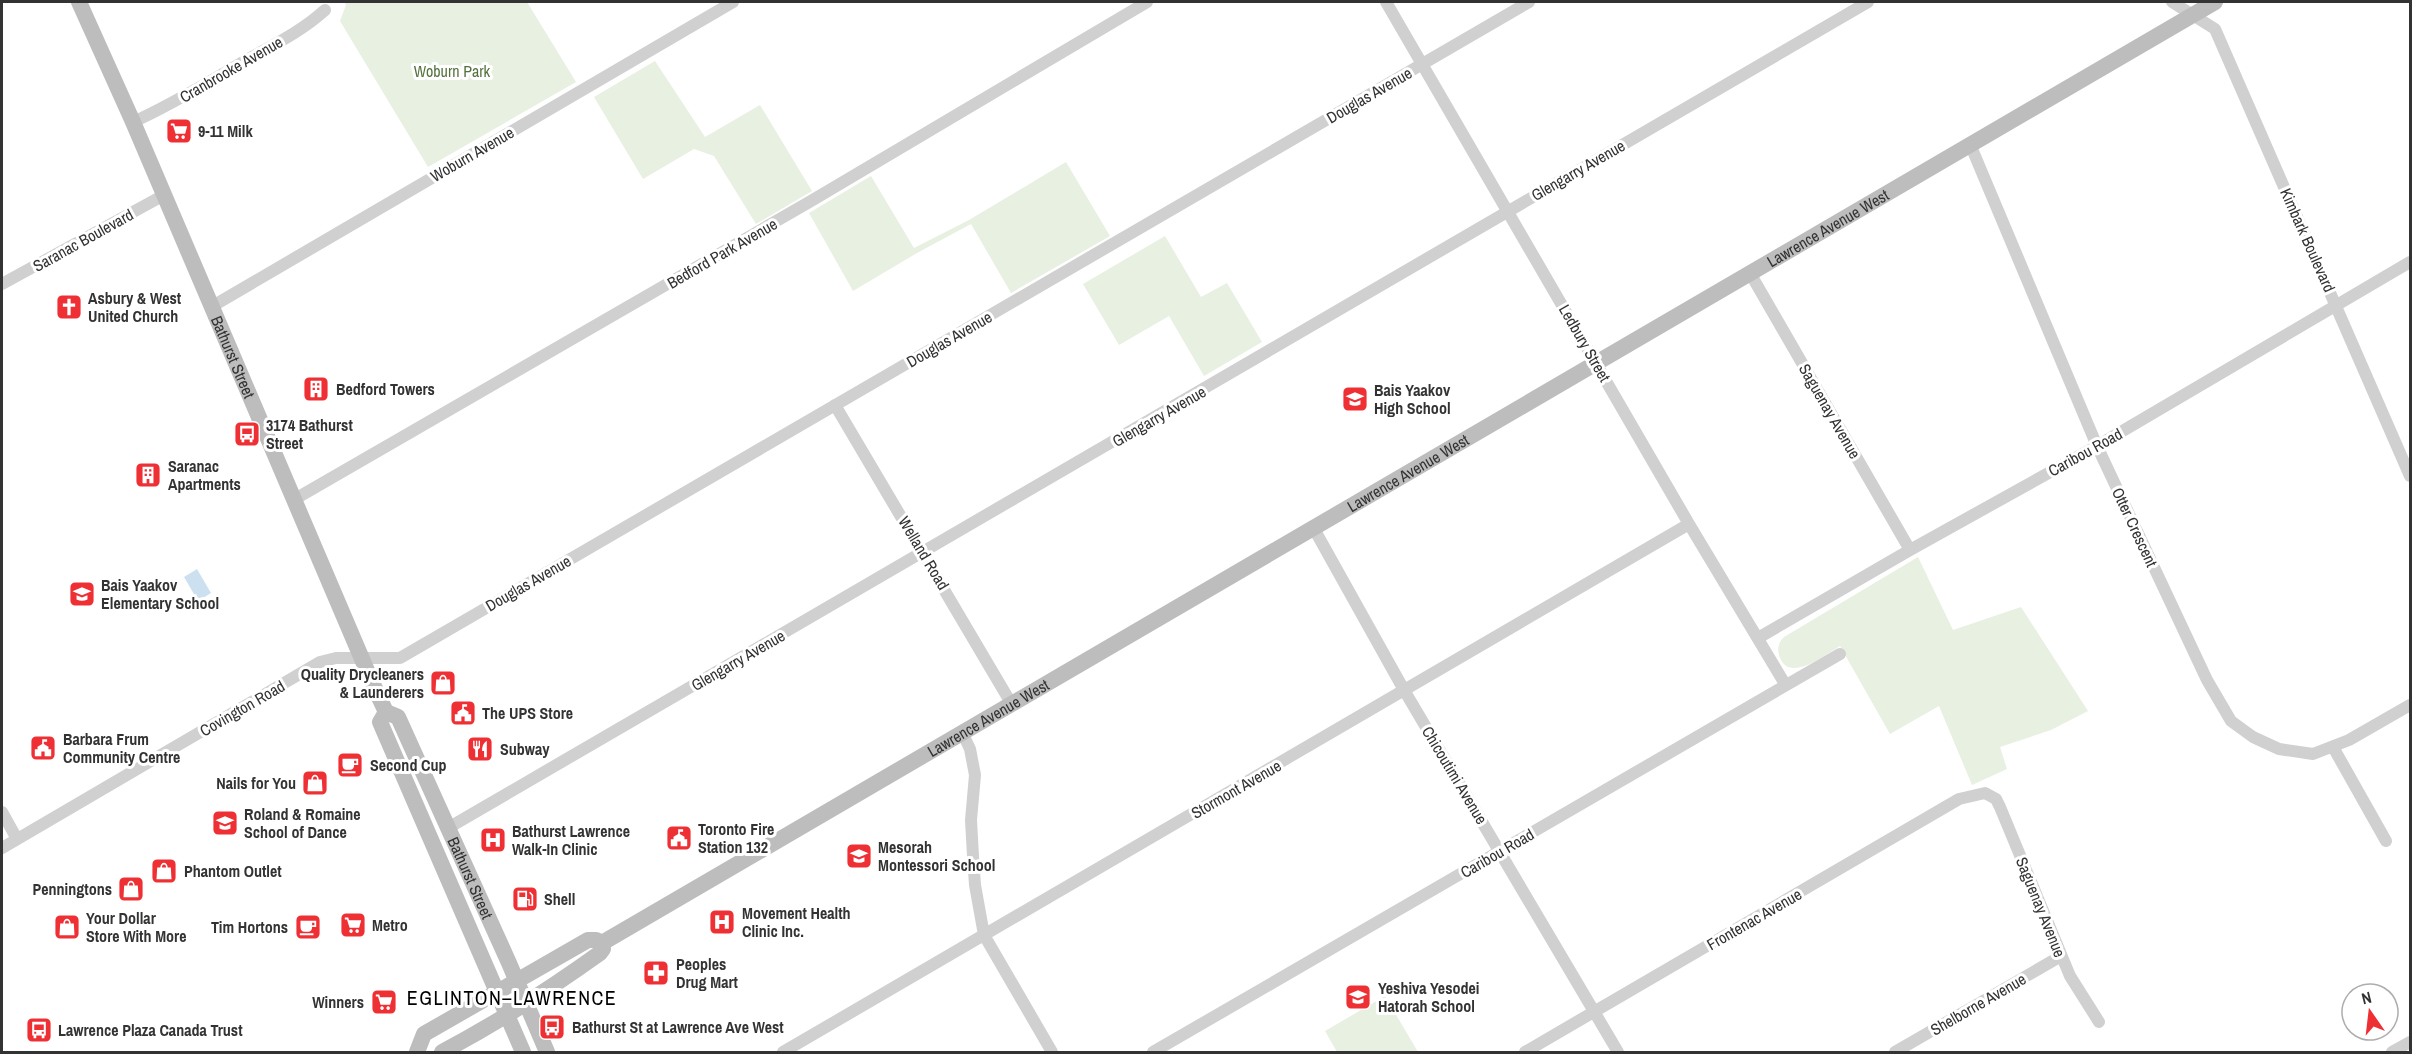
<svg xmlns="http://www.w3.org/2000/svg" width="2412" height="1054" font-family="'Archivo Narrow',sans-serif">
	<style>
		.green { fill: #e8f0e1 }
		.water { fill: #cde0ef }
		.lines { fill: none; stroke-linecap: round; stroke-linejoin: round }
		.street { stroke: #d0d0d0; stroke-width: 12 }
		.secondary { stroke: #bdbdbd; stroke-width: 16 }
		.labels { text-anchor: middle; stroke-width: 6; stroke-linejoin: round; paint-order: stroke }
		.street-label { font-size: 16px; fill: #333; stroke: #fff }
		.park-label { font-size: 16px; fill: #53723d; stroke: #fff }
		.poi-label { font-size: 16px; font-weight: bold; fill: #333; stroke: #fff; text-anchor: start }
		.quarter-label { font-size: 20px; letter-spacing: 1.5px; fill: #000; stroke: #fff }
	</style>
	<rect width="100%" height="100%" fill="#fff"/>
	<path class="green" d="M 344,2 L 527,2 L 576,82 L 428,167 L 340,21 L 346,5 Z
		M 655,61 L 705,137 L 760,105 L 812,191 L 756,224 L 714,156 L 694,149 L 643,179 L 594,97 Z
		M 1066,162 L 1110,236 L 1011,293 L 971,224 L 917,253 L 853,291 L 809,213 L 871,176 L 914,248 L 969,220 Z
		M 1165,236 L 1201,297 L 1227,283 L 1262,342 L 1204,376 L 1169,316 L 1119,345 L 1083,284 Z
		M 1918,557 L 1953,630 L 2021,607 L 2088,711 L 2051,730 L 2000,747 L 2007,769 L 1972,785 L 1939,706 L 1890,734 L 1840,646 C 1825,655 1787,685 1779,655 C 1777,647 1779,642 1784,637 Z
		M 1385,996 L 1418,1052 L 1337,1052 L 1325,1031 Z"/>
	<path class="water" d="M 197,569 L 211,593 L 198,601 L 184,577 Z"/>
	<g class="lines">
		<path class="street" d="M 1386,2 L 1689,524 L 1785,684
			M 2172,2 L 2215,29 L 2410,476
			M 133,122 C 171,105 207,83 243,62 C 271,46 301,32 325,10
			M 1970,144 L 2097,446 L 2207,680 L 2231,721 L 2253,737 L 2279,749 L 2313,754 L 2349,740 L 2410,705
			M 1750,273 L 1910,550
			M 2,284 L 164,195
			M 211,307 L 733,2
			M 835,405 L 1011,703
			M 295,499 L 811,201 L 1147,2
			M 1313,527 L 1404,690 L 1618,1052
			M 1758,638 L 1910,550 L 2097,446 L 2410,262
			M 962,732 L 970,749 L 975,775 L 971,820 L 973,856 L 975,885 L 984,935 L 1052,1052
			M 2333,747 L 2386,841
			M 2,812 L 17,839
			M 448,828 L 1868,2
			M 2,848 L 320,662 L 336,658 L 400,658 L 1529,2
			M 783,1052 L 1689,524
			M 1153,1052 L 1840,654
			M 1525,1052 L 1959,799 L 1985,793 L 1996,799 L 2000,807 L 2070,976 L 2099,1022
			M 1895,1052 L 2061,956
			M 2392,1052 L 2410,1042"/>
		<g class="secondary">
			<path id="s1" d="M 79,2 L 133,122 L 371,680 L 386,712 L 398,717 L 509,963 L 547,1052"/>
			<path d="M 386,712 L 380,722 L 523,1052"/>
			<path id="s2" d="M 602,943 L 2215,2"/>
			<path d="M 417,1052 L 424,1034 L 588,940 L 596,940 L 602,943"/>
			<path d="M 442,1052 C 499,1022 547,991 600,953 L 603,949 L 602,943"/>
		</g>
	</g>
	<defs>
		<symbol id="supermarket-square" viewBox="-11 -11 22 22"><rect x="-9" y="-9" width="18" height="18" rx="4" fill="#ee3034" stroke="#fff"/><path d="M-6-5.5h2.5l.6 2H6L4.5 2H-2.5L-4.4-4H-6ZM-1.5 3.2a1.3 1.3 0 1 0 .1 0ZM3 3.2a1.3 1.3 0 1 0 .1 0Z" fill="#fff"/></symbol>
		<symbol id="church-square" viewBox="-11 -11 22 22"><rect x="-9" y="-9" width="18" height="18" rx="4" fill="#ee3034" stroke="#fff"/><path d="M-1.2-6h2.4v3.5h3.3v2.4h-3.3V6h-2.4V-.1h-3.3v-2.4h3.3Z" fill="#fff"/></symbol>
		<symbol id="building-square" viewBox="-11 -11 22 22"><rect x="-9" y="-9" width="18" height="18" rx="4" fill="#ee3034" stroke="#fff"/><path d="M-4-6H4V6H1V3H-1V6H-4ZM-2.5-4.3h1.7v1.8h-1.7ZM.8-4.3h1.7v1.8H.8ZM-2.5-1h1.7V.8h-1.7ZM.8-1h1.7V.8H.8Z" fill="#fff"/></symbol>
		<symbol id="school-square" viewBox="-11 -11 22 22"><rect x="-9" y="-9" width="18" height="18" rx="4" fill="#ee3034" stroke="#fff"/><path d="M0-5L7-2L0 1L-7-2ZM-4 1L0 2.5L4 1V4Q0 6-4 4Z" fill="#fff"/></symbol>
		<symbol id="bus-square" viewBox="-11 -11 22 22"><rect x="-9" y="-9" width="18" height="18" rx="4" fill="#ee3034" stroke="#fff"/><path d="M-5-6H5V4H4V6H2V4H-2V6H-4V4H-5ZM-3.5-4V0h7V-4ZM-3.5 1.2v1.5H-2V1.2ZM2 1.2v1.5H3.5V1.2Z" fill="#fff"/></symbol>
		<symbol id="shop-square" viewBox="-11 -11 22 22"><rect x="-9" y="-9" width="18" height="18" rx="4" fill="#ee3034" stroke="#fff"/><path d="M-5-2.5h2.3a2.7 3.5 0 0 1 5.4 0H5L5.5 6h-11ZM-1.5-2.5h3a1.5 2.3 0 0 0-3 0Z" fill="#fff"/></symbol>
		<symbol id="civic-square" viewBox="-11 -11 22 22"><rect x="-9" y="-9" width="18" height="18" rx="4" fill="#ee3034" stroke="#fff"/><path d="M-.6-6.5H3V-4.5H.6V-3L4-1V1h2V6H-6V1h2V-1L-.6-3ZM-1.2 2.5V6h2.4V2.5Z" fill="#fff"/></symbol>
		<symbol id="restaurant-square" viewBox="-11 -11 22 22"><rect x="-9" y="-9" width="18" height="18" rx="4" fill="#ee3034" stroke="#fff"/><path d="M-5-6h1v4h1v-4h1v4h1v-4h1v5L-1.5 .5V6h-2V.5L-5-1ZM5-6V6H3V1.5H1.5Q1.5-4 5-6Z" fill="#fff"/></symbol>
		<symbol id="cafe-square" viewBox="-11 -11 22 22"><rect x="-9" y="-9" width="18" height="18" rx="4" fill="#ee3034" stroke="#fff"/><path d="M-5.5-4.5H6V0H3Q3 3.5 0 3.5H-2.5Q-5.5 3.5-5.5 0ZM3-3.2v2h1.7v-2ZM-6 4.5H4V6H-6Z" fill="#fff"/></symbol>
		<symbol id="hospital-square" viewBox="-11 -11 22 22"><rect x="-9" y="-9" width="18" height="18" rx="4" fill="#ee3034" stroke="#fff"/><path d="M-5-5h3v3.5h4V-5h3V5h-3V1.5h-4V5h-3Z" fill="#fff"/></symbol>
		<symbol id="fuel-square" viewBox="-11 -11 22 22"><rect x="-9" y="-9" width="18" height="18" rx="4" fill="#ee3034" stroke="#fff"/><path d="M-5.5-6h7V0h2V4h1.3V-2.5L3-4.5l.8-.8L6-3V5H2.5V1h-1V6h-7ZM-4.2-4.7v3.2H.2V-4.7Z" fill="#fff"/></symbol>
		<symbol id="pharmacy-square" viewBox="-11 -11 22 22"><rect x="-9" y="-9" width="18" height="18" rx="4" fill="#ee3034" stroke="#fff"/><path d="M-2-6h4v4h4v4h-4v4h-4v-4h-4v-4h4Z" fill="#fff"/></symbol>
	</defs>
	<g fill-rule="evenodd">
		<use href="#supermarket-square" x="164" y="116" width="30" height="30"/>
		<use href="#church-square" x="54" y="292" width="30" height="30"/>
		<use href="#building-square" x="301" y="374" width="30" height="30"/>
		<use href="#school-square" x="1340" y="384" width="30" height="30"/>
		<use href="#bus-square" x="232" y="419" width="30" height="30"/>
		<use href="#building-square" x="133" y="460" width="30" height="30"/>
		<use href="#school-square" x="67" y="579" width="30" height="30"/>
		<use href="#shop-square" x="428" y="668" width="30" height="30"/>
		<use href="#civic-square" x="448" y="698" width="30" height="30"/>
		<use href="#civic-square" x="28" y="733" width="30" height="30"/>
		<use href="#restaurant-square" x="465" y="734" width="30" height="30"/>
		<use href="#cafe-square" x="335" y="750" width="30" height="30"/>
		<use href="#shop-square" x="300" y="768" width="30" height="30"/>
		<use href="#school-square" x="210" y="808" width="30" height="30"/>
		<use href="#civic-square" x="664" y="823" width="30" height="30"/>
		<use href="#hospital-square" x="478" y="825" width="30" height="30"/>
		<use href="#school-square" x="844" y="841" width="30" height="30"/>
		<use href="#shop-square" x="149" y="856" width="30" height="30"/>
		<use href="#shop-square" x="116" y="874" width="30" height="30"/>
		<use href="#fuel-square" x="510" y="884" width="30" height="30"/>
		<use href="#hospital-square" x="707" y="907" width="30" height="30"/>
		<use href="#supermarket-square" x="338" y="910" width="30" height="30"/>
		<use href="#shop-square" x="52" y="912" width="30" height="30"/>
		<use href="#cafe-square" x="293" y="912" width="30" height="30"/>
		<use href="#pharmacy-square" x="641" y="958" width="30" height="30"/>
		<use href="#school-square" x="1343" y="982" width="30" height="30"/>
		<use href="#supermarket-square" x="369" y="987" width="30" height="30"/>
		<use href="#bus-square" x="537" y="1012" width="30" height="30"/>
		<use href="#bus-square" x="24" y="1015" width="30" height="30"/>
	</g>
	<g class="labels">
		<g class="street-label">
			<text transform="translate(231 69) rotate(-30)" y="6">Cranbrooke Avenue</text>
			<text transform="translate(1369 95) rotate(-30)" y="6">Douglas Avenue</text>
			<text transform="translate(472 154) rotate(-30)" y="6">Woburn Avenue</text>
			<text transform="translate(1578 170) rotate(-30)" y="6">Glengarry Avenue</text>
			<text dy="6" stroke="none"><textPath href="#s2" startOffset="1419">Lawrence Avenue West</textPath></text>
			<text transform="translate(83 240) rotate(-29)" y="6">Saranac Boulevard</text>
			<text transform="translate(2308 240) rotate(66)" y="6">Kimbark Boulevard</text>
			<text transform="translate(722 253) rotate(-30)" y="6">Bedford Park Avenue</text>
			<text transform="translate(949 339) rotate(-30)" y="6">Douglas Avenue</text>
			<text transform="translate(1585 343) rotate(60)" y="6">Ledbury Street</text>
			<text dy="6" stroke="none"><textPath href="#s1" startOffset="387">Bathurst Street</textPath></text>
			<text transform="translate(1830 411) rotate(60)" y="6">Saguenay Avenue</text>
			<text transform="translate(1159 416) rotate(-30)" y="6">Glengarry Avenue</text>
			<text transform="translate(2085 452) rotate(-29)" y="6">Caribou Road</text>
			<text dy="6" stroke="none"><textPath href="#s2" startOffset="933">Lawrence Avenue West</textPath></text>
			<text transform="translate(2135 527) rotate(65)" y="6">Otter Crescent</text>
			<text transform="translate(924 553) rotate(59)" y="6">Welland Road</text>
			<text transform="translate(528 583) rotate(-30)" y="6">Douglas Avenue</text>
			<text transform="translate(738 660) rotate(-30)" y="6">Glengarry Avenue</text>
			<text transform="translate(242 708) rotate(-30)" y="6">Covington Road</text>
			<text dy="6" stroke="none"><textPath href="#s2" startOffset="447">Lawrence Avenue West</textPath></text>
			<text transform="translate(1455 775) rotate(59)" y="6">Chicoutimi Avenue</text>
			<text transform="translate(1236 789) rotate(-30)" y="6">Stormont Avenue</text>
			<text transform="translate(1497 853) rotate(-30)" y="6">Caribou Road</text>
			<text dy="6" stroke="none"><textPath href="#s1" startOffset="963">Bathurst Street</textPath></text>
			<text transform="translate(2041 907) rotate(68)" y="6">Saguenay Avenue</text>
			<text transform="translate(1754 919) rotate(-30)" y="6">Frontenac Avenue</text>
			<text transform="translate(1978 1004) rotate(-30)" y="6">Shelborne Avenue</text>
		</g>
		<g class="park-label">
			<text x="452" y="77">Woburn Park</text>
		</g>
		<g class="poi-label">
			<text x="198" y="137">9-11 Milk</text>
			<text x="88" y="304">Asbury &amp; West<tspan x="88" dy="18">United Church</tspan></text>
			<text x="336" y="395">Bedford Towers</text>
			<text x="1374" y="396">Bais Yaakov<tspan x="1374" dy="18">High School</tspan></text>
			<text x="266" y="431">3174 Bathurst<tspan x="266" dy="18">Street</tspan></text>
			<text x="168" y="472">Saranac<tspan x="168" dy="18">Apartments</tspan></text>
			<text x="101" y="591">Bais Yaakov<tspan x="101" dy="18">Elementary School</tspan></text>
			<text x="424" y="680" text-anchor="end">Quality Drycleaners<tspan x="424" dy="18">&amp; Launderers</tspan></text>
			<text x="482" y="719">The UPS Store</text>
			<text x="63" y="745">Barbara Frum<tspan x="63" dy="18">Community Centre</tspan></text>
			<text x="500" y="755">Subway</text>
			<text x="370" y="771">Second Cup</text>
			<text x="296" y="789" text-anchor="end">Nails for You</text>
			<text x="244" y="820">Roland &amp; Romaine<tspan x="244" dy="18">School of Dance</tspan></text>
			<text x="698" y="835">Toronto Fire<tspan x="698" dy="18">Station 132</tspan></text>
			<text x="512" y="837">Bathurst Lawrence<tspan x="512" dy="18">Walk-In Clinic</tspan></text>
			<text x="878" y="853">Mesorah<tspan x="878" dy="18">Montessori School</tspan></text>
			<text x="184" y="877">Phantom Outlet</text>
			<text x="112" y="895" text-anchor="end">Penningtons</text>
			<text x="544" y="905">Shell</text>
			<text x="742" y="919">Movement Health<tspan x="742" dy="18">Clinic Inc.</tspan></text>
			<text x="86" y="924">Your Dollar<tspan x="86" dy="18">Store With More</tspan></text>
			<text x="372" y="931">Metro</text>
			<text x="288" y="933" text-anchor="end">Tim Hortons</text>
			<text x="676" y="970">Peoples<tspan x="676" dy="18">Drug Mart</tspan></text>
			<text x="1378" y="994">Yeshiva Yesodei<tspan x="1378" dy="18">Hatorah School</tspan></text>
			<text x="364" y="1008" text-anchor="end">Winners</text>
			<text x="572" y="1033">Bathurst St at Lawrence Ave West</text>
			<text x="58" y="1036">Lawrence Plaza Canada Trust</text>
		</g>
		<g class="quarter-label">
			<text x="512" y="1005">EGLINTON–LAWRENCE</text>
		</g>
	</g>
	<rect width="2412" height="1054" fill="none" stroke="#333333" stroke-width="6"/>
	<g transform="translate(2370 1012) rotate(346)"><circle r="28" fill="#ffffff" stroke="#adadad" stroke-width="1.5"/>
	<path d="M0-4.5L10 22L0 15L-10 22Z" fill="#ee3034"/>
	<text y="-9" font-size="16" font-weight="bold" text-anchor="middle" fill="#333333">N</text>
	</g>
</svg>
